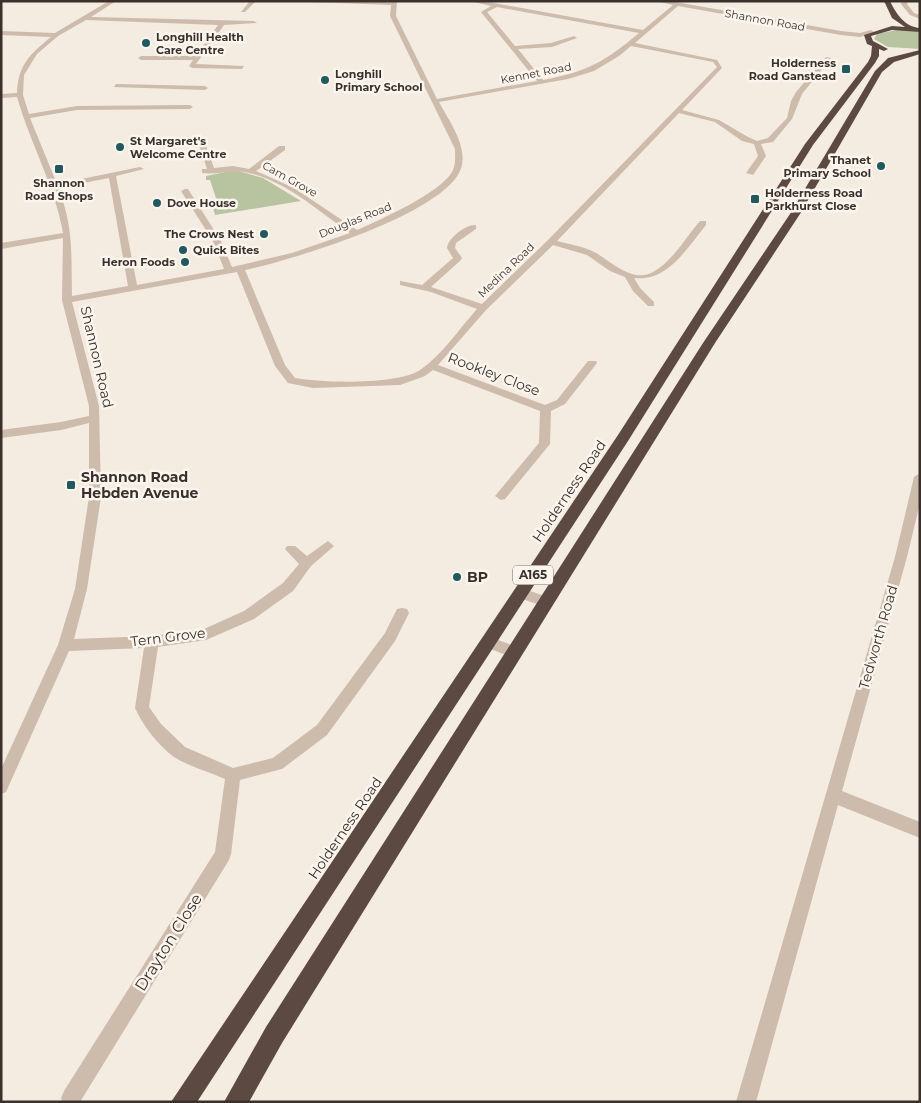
<svg xmlns="http://www.w3.org/2000/svg" width="921" height="1103" font-family="Montserrat,sans-serif">
	<style>
		.green { fill: #b8c4a0 }
		.lines { fill: none; stroke-linecap: round; stroke-linejoin: round }
		.minor { fill: #cdbbac; fill-rule: evenodd }
		.highway { fill: #5c4a42; fill-rule: evenodd }
		.poi-dot { fill: #1f5a5e; stroke: #fbf5ee; stroke-width: 2 }
		.labels { text-anchor: middle; stroke-width: 5; stroke-linejoin: round; paint-order: stroke }
		.far-street-label { font-size: 11px; fill: #3b302b; stroke: #fbf5ee }
		.far-poi-label { font-size: 11px; font-weight: bold; fill: #3b302b; stroke: #fbf5ee; text-anchor: start }
		.shield { fill: #fbf5ee; stroke: #756b66; stroke-width: 1 }
		.shield-label { font-size: 12px; font-weight: bold; fill: #3b302b }
		.street-label { font-size: 14px; fill: #3b302b; stroke: #fbf5ee }
		.poi-label { font-size: 14px; font-weight: bold; fill: #3b302b; stroke: #fbf5ee; text-anchor: start }
		.near-street-label { font-size: 16px; fill: #3b302b; stroke: #fbf5ee }
	</style>
	<rect width="100%" height="100%" fill="#f4ebe1"/>
	<path class="green" d="M 897,30 L 920,31 L 920,49 L 888,47 L 874,39 L 877,34 Z
		M 235,170 L 263,178 L 301,201 L 215,215 L 213,208 L 219,207 L 210,180 L 206,180 L 206,176 Z"/>
	<g class="lines">
		<path class="minor" d="M 109,1 L 116,1 L 91,17 L 254,21 L 257,23 L 224,25 L 196,64 L 244,66 L 242,69 L 192,68 L 189,66 L 193,60 L 141,60 L 138,58 L 141,56 L 196,56 L 218,25 L 86,20 L 58,36 L 37,54 L 24,75 L 23,95 L 29,114 L 77,106 L 190,105 L 193,107 L 190,109 L 77,110 L 30,118 L 57,184 L 140,167 L 144,169 L 116,176 L 137,285 L 224,269 L 213,241 L 181,191 L 185,189 L 188,189 L 221,241 L 232,267 L 292,253 L 350,233 C 318,211 284,179 244,172 C 230,170 216,175 202,173 L 202,169 L 207,169 L 196,135 L 203,137 L 214,168 L 233,166 L 249,169 L 279,146 L 285,146 L 285,150 L 256,171 L 294,188 L 357,230 C 380,220 440,193 452,172 C 456,165 455,157 455,149 L 390,16 L 391,5 L 284,1 L 397,1 L 396,16 L 437,99 L 537,81 L 481,12 L 491,6 L 470,1 L 483,1 L 643,30 L 673,5 L 656,1 L 670,1 L 841,31 L 860,33 L 871,30 L 874,32 L 860,37 L 841,35 L 678,6 L 635,43 L 717,60 L 722,68 L 682,110 L 719,120 L 748,137 L 757,141 L 768,138 L 787,118 L 791,101 L 796,92 L 826,57 L 831,58 L 802,94 L 792,119 L 773,142 L 761,144 L 766,156 L 753,175 L 746,173 L 758,156 L 754,144 L 742,141 L 715,122 L 679,113 L 557,241 C 568,244 583,246 594,252 C 610,260 632,284 653,272 C 672,262 686,237 700,221 L 706,221 L 706,225 C 687,248 668,282 634,278 L 640,288 L 654,302 L 654,306 L 648,306 L 633,291 L 625,277 L 610,271 L 587,255 L 553,245 L 486,310 L 438,365 L 545,405 L 557,400 L 588,361 L 596,361 L 597,363 L 565,404 L 551,411 L 550,444 L 505,499 L 501,500 L 495,496 L 539,443 L 540,411 L 433,370 L 425,376 L 400,385 L 313,388 L 288,383 L 275,366 L 237,272 L 72,302 L 99,406 L 101,497 L 87,589 L 74,639 L 152,636 L 204,629 L 244,611 L 283,583 L 299,564 L 285,549 L 287,546 L 295,546 L 307,556 L 328,541 L 334,546 L 311,566 L 293,591 L 254,619 L 206,640 L 158,647 L 149,707 L 161,724 L 185,747 L 233,768 L 273,758 L 317,725 L 385,633 L 397,609 L 402,608 L 407,609 L 409,613 L 395,641 L 327,735 L 282,769 L 240,780 L 231,854 L 229,860 L 80,1102 L 63,1102 L 61,1098 L 64,1091 L 215,852 L 225,779 C 209,772 188,766 174,757 C 158,745 143,726 135,708 L 144,648 L 69,651 L 6,792 L 1,794 L 1,769 L 58,645 L 75,589 L 89,497 L 89,423 L 61,430 L 1,438 L 1,430 L 61,422 L 89,416 L 89,406 L 62,300 L 63,238 L 1,249 L 1,243 L 63,233 C 55,186 30,143 17,97 L 1,98 L 1,94 L 17,93 C 18,65 30,54 51,37 L 1,35 L 1,31 L 55,33 ZM 497,7 L 639,33 C 606,61 587,72 543,80 L 518,49 L 552,47 L 577,38 L 574,36 L 551,43 L 515,46 L 487,12 ZM 631,46 L 713,62 L 717,67 L 548,240 L 482,304 L 431,287 L 461,260 L 462,258 L 455,248 L 456,243 L 476,229 L 476,225 C 466,224 448,238 447,248 L 453,258 L 422,285 L 400,281 L 400,285 L 431,292 L 477,309 C 459,329 442,355 420,370 C 398,385 322,383 295,378 L 285,365 L 245,270 C 289,261 453,212 462,165 C 466,143 449,121 439,102 L 568,79 L 594,71 L 619,56 ZM 109,178 L 128,286 L 72,296 C 71,256 74,226 58,188 Z
			M 250,1 L 256,1 L 245,12 L 241,12 Z
			M 902,1 L 908,1 L 907,4 L 914,13 L 920,15 L 920,19 L 910,15 L 901,4 Z
			M 116,84 L 205,86 L 208,88 L 205,90 L 114,87 Z
			M 920,473 L 920,503 L 907,557 L 842,791 L 920,822 L 920,838 L 838,805 L 756,1102 L 736,1102 L 895,557 L 914,477 Z
			M 521,588 L 551,598 L 553,602 L 551,606 L 546,607 L 516,597 L 514,593 L 516,589 Z
			M 488,636 L 519,648 L 521,652 L 519,656 L 514,658 L 483,646 L 481,642 L 483,638 Z"/>
		<path class="highway" d="M 884,1 L 890,1 C 896,14 905,27 920,28 L 920,32 L 892,30 L 871,36 L 873,41 L 888,49 L 884,51 L 879,49 L 879,56 L 875,63 L 813,145 L 628,441 L 197,1102 L 171,1102 L 618,435 L 805,144 L 868,62 L 871,56 L 872,46 L 867,44 L 864,35 L 892,26 L 905,27 L 892,18 Z
			M 920,50 L 920,54 L 894,62 L 882,72 L 800,214 L 715,343 L 282,1043 L 249,1102 L 224,1102 L 266,1027 L 703,343 L 790,214 L 875,71 L 888,58 Z"/>
	</g>
	<g class="poi-dot">
		<circle cx="146" cy="43" r="5"/>
		<rect x="841" y="64" width="10" height="10" rx="2.5"/>
		<circle cx="325" cy="80" r="5"/>
		<circle cx="120" cy="147" r="5"/>
		<circle cx="881" cy="166" r="5"/>
		<rect x="54" y="164" width="10" height="10" rx="2.5"/>
		<rect x="750" y="194" width="10" height="10" rx="2.5"/>
		<circle cx="157" cy="203" r="5"/>
		<circle cx="264" cy="234" r="5"/>
		<circle cx="183" cy="250" r="5"/>
		<circle cx="185" cy="262" r="5"/>
		<rect x="66" y="480" width="10" height="10" rx="2.5"/>
		<circle cx="457" cy="577" r="5"/>
	</g>
	<g class="labels">
		<g class="far-street-label">
			<text transform="translate(765 20) rotate(10)" y="4">Shannon Road</text>
			<text transform="translate(536 73) rotate(-11)" y="4">Kennet Road</text>
			<text transform="translate(290 179) rotate(29)" y="4">Cam Grove</text>
			<text transform="translate(355 220) rotate(-22)" y="4">Douglas Road</text>
			<text transform="translate(506 270) rotate(-44)" y="4">Medina Road</text>
		</g>
		<g class="far-poi-label">
			<text x="156" y="41">Longhill Health<tspan x="156" dy="13">Care Centre</tspan></text>
			<text x="836" y="67" text-anchor="end">Holderness<tspan x="836" dy="13">Road Ganstead</tspan></text>
			<text x="335" y="78">Longhill<tspan x="335" dy="13">Primary School</tspan></text>
			<text x="130" y="145">St Margaret's<tspan x="130" dy="13">Welcome Centre</tspan></text>
			<text x="871" y="164" text-anchor="end">Thanet<tspan x="871" dy="13">Primary School</tspan></text>
			<text x="59" y="187" text-anchor="middle">Shannon<tspan x="59" dy="13">Road Shops</tspan></text>
			<text x="765" y="197">Holderness Road<tspan x="765" dy="13">Parkhurst Close</tspan></text>
			<text x="167" y="207">Dove House</text>
			<text x="254" y="238" text-anchor="end">The Crows Nest</text>
			<text x="193" y="254">Quick Bites</text>
			<text x="175" y="266" text-anchor="end">Heron Foods</text>
		</g>
		<rect class="shield" x="513" y="565.5" width="40" height="19" rx="4"/>
		<g class="shield-label">
			<text x="533" y="579">A165</text>
		</g>
		<g class="street-label">
			<text transform="translate(97 357) rotate(77)" y="5">Shannon Road</text>
			<text transform="translate(494 374) rotate(21)" y="5">Rookley Close</text>
			<text transform="translate(569 491) rotate(-56)" y="5">Holderness Road</text>
			<text transform="translate(168 637) rotate(-7)" y="5">Tern Grove</text>
			<text transform="translate(878 637) rotate(-74)" y="5">Tedworth Road</text>
			<text transform="translate(345 828) rotate(-56)" y="5">Holderness Road</text>
		</g>
		<g class="poi-label">
			<text x="81" y="482">Shannon Road<tspan x="81" dy="16">Hebden Avenue</tspan></text>
			<text x="467" y="582">BP</text>
		</g>
		<g class="near-street-label">
			<text transform="translate(168 942) rotate(-58)" y="6">Drayton Close</text>
		</g>
	</g>
	<rect width="921" height="1103" fill="none" stroke="#3b302b" stroke-width="5"/>
</svg>
